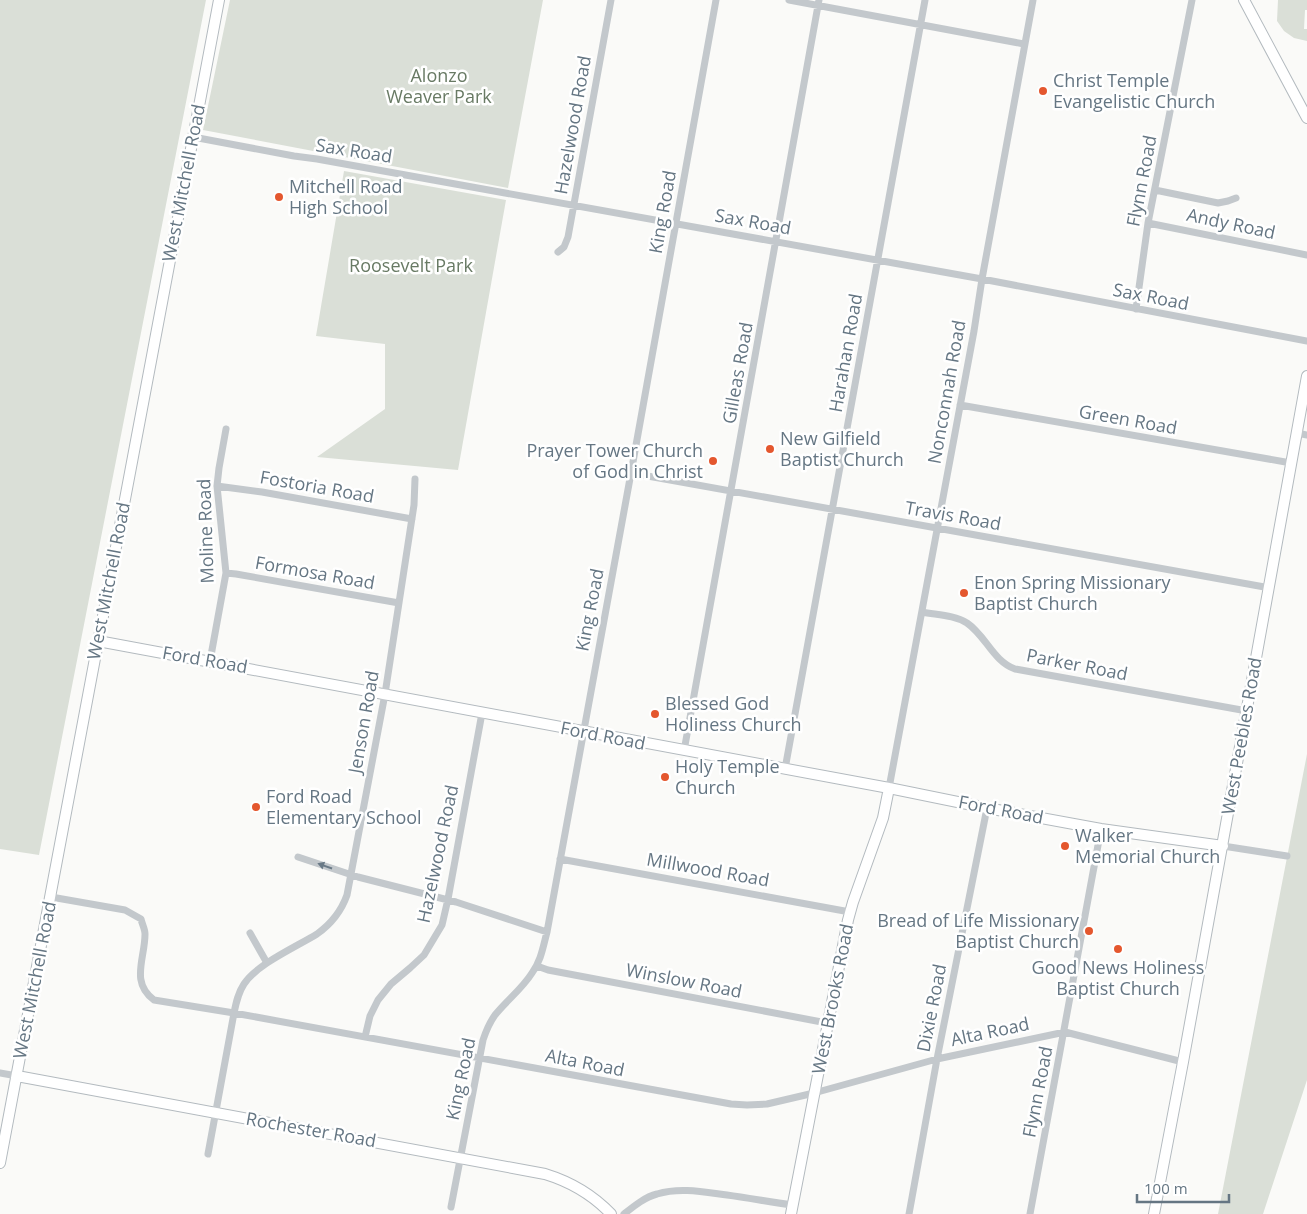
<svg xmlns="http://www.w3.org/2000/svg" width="1307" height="1214" font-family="'Open Sans',sans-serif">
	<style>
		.green { fill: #dadfd7 }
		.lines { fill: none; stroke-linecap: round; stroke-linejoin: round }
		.secondary-casing { stroke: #b3babf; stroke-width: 12 }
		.street { stroke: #c3c8cc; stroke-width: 7 }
		.secondary { stroke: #fff; stroke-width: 10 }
		.oneway { fill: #6a7a87 }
		.poi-dot { fill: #e4572e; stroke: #fff; stroke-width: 2 }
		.labels { text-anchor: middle; stroke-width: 5; stroke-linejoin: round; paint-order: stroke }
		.park-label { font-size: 18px; fill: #687a64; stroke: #fff }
		.poi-label { font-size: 18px; fill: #657683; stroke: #fff; text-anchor: start }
		.street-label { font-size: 18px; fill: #657683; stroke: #fff }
	</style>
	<rect width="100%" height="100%" fill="#fafaf8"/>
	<path class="green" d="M 0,0 L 206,0 L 39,855 L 0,849 Z
		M 230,0 L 543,0 L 508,188 L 203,130 Z
		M 1278,0 L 1307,0 L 1307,10 L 1305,10 L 1304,29 L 1307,29 L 1307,41 L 1294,38 L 1284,31 L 1277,21 Z
		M 344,171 L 506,200 L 458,470 L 317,457 L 385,409 L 385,344 L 316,336 Z
		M 1307,754 L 1307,1080 L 1263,1214 L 1218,1214 Z"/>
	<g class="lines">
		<defs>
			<path id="secondary" d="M 1244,0 L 1307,118
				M 98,641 L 889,788 L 987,808 L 1101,829 L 1223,846
				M 17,1076 L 545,1174 C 571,1182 592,1194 611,1214
				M 0,1163 L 219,0
				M 791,1214 L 848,920 L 853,902 L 883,818 L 889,788
				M 1154,1214 L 1183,1062 L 1307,376"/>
		</defs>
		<use href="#secondary" class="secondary-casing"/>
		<path class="street" d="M 789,0 L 1024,44
			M 193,137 L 294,156 L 317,159 L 982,279 L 1307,341
			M 1155,190 L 1218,203 L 1228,201 L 1236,198
			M 1148,223 L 1307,255
			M 558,252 L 564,247 L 568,237 L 611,0
			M 1136,309 L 1148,223 L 1192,0
			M 960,405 L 1291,463
			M 1297,433 L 1307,435
			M 631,473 L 1270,588
			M 217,486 L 262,492 L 412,519
			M 226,573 L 236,574 L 399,603
			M 922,612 C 937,615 954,615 967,623 C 986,636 993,661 1015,669 L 1247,711
			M 210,661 L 226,573 L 217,486 L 219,468 L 226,429
			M 684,751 L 819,0
			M 785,769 L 925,0
			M 889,788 L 974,331 L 982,279 L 1033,0
			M 1223,846 L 1287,856
			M 298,857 L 358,877 L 456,902 L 547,932
			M 560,859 L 850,912
			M 51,897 L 125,910 L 141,919 C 142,924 145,929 145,934 C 145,959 130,982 154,1000 L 234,1013 L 731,1104 L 747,1105 L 767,1104 L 814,1093 L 937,1059 L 1065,1032 L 1183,1062
			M 250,933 L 267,963
			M 537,966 L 548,970 L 827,1023
			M 365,1037 L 370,1016 L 378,1000 L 391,984 L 410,968 L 424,955 L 442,925 L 448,899 L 482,713
			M 0,1073 L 17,1076
			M 208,1154 L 234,1013 C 236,1003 238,993 244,984 C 257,964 296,947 317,934 C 331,924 341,912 347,895 L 385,694 L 414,505 L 415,479
			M 451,1207 L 483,1040 C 486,1031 490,1022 495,1015 C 507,1000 522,989 532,973 C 541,961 543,947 547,932 L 631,473 L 716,0
			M 624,1214 C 634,1206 645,1197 657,1194 C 680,1187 704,1192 727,1195 C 749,1198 770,1202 792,1205
			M 909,1214 L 937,1059 L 987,808
			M 1030,1214 L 1101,829"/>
		<use href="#secondary" class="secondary"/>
	</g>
	<defs><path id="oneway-solid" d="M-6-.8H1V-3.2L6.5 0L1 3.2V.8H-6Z" transform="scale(1.25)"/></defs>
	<use class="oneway" href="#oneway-solid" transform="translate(325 866) rotate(-161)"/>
	<g class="poi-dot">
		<circle cx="1043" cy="91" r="5"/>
		<circle cx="279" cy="197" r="5"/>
		<circle cx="770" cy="449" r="5"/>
		<circle cx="713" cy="461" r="5"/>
		<circle cx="964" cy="593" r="5"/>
		<circle cx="655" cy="714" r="5"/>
		<circle cx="665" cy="777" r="5"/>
		<circle cx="256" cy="807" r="5"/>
		<circle cx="1065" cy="846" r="5"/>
		<circle cx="1089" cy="931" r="5"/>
		<circle cx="1118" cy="949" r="5"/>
	</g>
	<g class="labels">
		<g class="park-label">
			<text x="439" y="82">Alonzo<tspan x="439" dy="21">Weaver Park</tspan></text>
			<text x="411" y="272">Roosevelt Park</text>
		</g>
		<g class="poi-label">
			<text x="1053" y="87">Christ Temple<tspan x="1053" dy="21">Evangelistic Church</tspan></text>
			<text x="289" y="193">Mitchell Road<tspan x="289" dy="21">High School</tspan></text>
			<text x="780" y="445">New Gilfield<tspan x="780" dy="21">Baptist Church</tspan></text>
			<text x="703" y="457" text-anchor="end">Prayer Tower Church<tspan x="703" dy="21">of God in Christ</tspan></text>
			<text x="974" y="589">Enon Spring Missionary<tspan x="974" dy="21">Baptist Church</tspan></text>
			<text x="665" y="710">Blessed God<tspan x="665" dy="21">Holiness Church</tspan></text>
			<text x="675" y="773">Holy Temple<tspan x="675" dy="21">Church</tspan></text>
			<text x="266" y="803">Ford Road<tspan x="266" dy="21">Elementary School</tspan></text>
			<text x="1075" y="842">Walker<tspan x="1075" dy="21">Memorial Church</tspan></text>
			<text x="1079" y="927" text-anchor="end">Bread of Life Missionary<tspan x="1079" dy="21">Baptist Church</tspan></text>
			<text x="1118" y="974" text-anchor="middle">Good News Holiness<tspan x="1118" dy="21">Baptist Church</tspan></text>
		</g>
		<g class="street-label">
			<text transform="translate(573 125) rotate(-80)" y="6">Hazelwood Road</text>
			<text transform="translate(354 151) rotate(9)" y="6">Sax Road</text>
			<text transform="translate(1142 181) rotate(-79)" y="6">Flynn Road</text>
			<text transform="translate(184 183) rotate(-79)" y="6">West Mitchell Road</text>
			<text transform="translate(663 212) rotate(-80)" y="6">King Road</text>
			<text transform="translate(753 222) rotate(10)" y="6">Sax Road</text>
			<text transform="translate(1231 224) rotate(12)" y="6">Andy Road</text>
			<text transform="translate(1151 297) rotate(11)" y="6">Sax Road</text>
			<text transform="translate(846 353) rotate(-80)" y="6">Harahan Road</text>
			<text transform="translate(738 373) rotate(-80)" y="6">Gilleas Road</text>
			<text transform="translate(947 392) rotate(-80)" y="6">Nonconnah Road</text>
			<text transform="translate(1128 420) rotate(10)" y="6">Green Road</text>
			<text transform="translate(317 487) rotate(10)" y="6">Fostoria Road</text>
			<text transform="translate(953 516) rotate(10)" y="6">Travis Road</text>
			<text transform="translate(206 531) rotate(-92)" y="6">Moline Road</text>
			<text transform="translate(315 573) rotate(10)" y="6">Formosa Road</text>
			<text transform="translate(109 581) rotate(-79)" y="6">West Mitchell Road</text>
			<text transform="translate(590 610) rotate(-79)" y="6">King Road</text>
			<text transform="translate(205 660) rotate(10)" y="6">Ford Road</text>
			<text transform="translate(1077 665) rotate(11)" y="6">Parker Road</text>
			<text transform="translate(364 722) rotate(-80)" y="6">Jenson Road</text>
			<text transform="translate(603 736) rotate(11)" y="6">Ford Road</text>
			<text transform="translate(1242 736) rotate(-80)" y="6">West Peebles Road</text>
			<text transform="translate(1001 810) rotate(11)" y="6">Ford Road</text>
			<text transform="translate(438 854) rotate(-78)" y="6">Hazelwood Road</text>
			<text transform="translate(708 870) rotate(10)" y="6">Millwood Road</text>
			<text transform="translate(35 980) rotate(-79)" y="6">West Mitchell Road</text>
			<text transform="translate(684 981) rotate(11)" y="6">Winslow Road</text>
			<text transform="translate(833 999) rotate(-79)" y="6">West Brooks Road</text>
			<text transform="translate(932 1008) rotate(-79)" y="6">Dixie Road</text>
			<text transform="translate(990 1032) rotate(-12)" y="6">Alta Road</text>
			<text transform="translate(585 1063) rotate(11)" y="6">Alta Road</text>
			<text transform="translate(461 1079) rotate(-78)" y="6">King Road</text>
			<text transform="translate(1038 1092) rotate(-79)" y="6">Flynn Road</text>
			<text transform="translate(311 1130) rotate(10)" y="6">Rochester Road</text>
		</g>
	</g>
	<path d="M1137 1194v8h92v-8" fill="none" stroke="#657683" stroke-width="2.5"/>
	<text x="1144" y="1194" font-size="15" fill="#657683" stroke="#ffffff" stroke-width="4" paint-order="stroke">100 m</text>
</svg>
